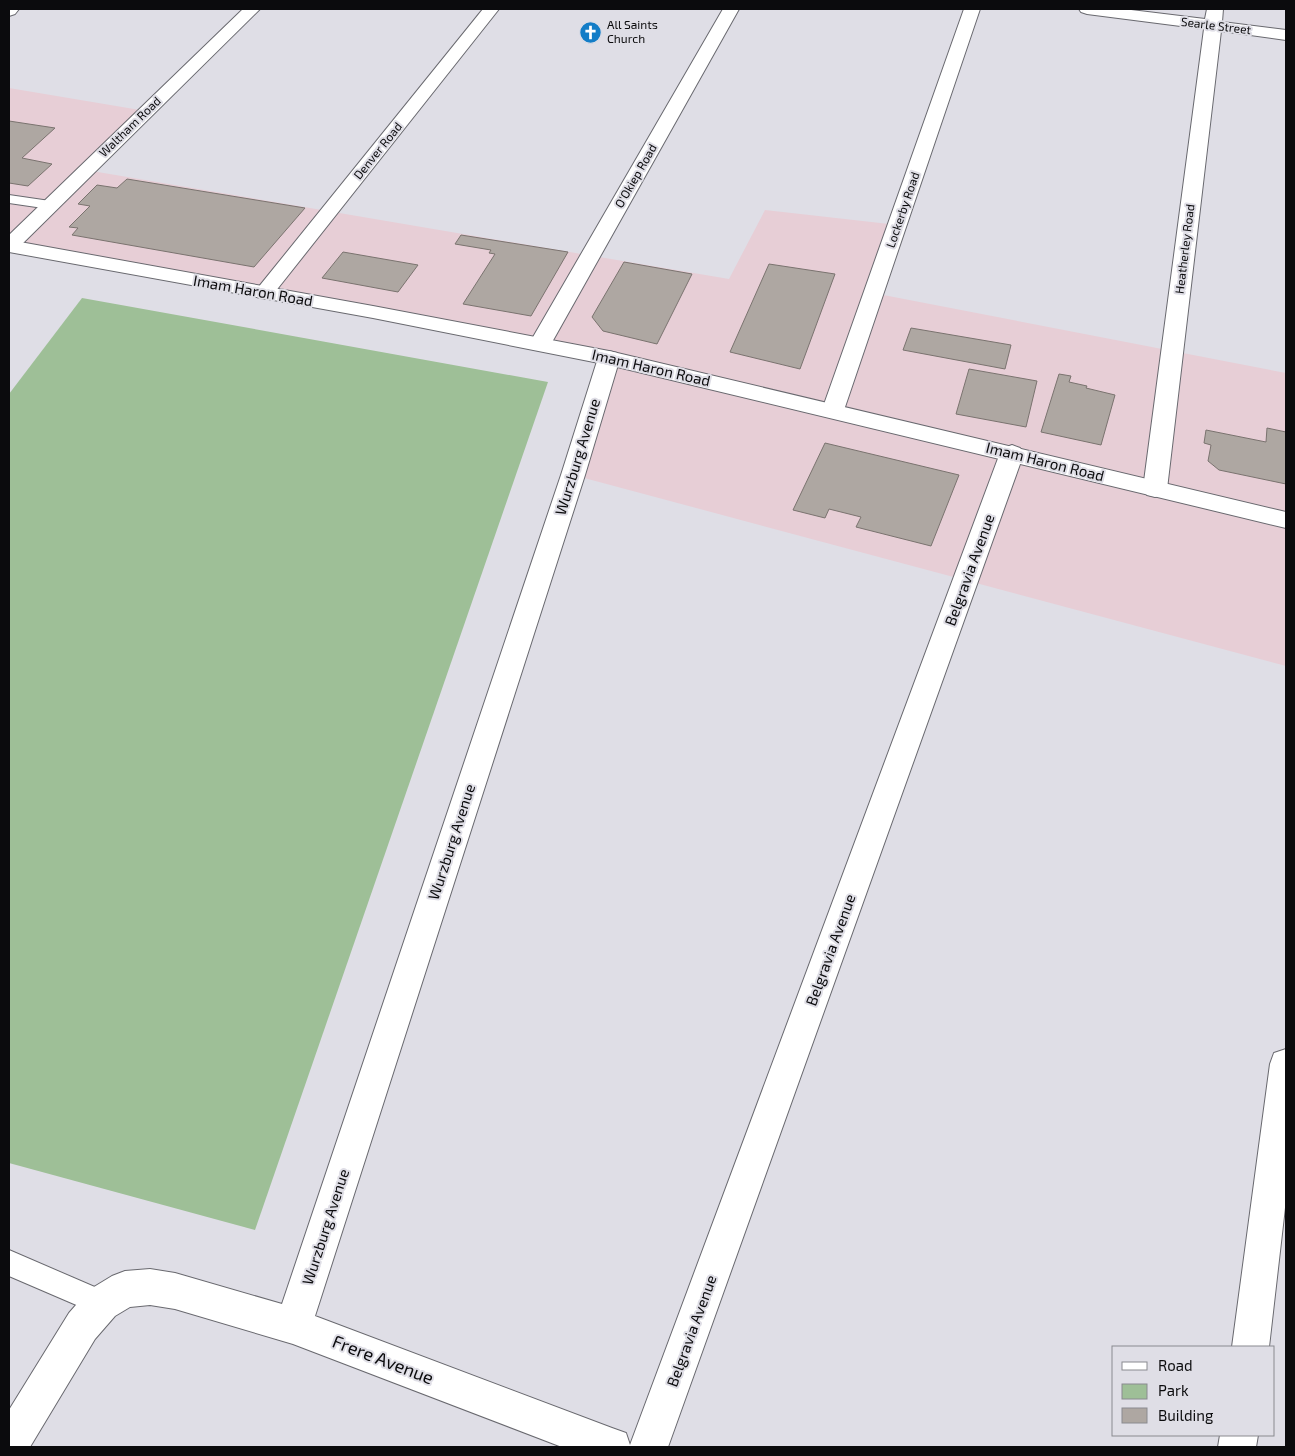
<svg xmlns="http://www.w3.org/2000/svg" width="1295" height="1456" font-family="'Exo 2',sans-serif">
	<style>
		.commercial { fill: #e7ced6 }
		.green { fill: #9ebf97 }
		.building { fill: #aea7a2; stroke: #7a736f }
		.lines { fill: none; stroke-linecap: round; stroke-linejoin: round }
		.service-casing { stroke: #69696f; stroke-width: 2 }
		.minor-casing { stroke: #69696f; stroke-width: 2 }
		.tertiary-casing { stroke: #69696f; stroke-width: 2 }
		.service { fill: #fff; fill-rule: evenodd }
		.minor { fill: #fff; fill-rule: evenodd }
		.tertiary { fill: #fff; fill-rule: evenodd }
		.labels { text-anchor: middle; stroke-width: 4; stroke-linejoin: round; paint-order: stroke }
		.far-poi-label { font-size: 12px; fill: #0b0b0d; stroke: #dfdee6; text-anchor: start }
		.far-street-label { font-size: 12px; fill: #0b0b0d; stroke: #dfdee6 }
		.street-label { font-size: 15px; fill: #0b0b0d; stroke: #dfdee6 }
		.near-street-label { font-size: 18px; fill: #0b0b0d; stroke: #dfdee6 }
	</style>
	<rect width="100%" height="100%" fill="#dfdee6"/>
	<path class="commercial" d="M 9,88 L 146,111 L 86,170 L 729,279 L 765,210 L 898,225 L 873,293 L 1286,373 L 1286,666 L 573,475 L 609,358 L 9,246 Z"/>
	<path class="green" d="M 82,298 L 548,382 L 255,1230 L 9,1163 L 9,394 Z"/>
	<path class="building" d="M 9,121 L 55,128 L 22,158 L 52,164 L 28,186 L 9,183 Z
		M 127,179 L 305,208 L 254,267 L 72,235 L 78,228 L 69,227 L 90,206 L 78,204 L 97,185 L 117,188 Z
		M 461,235 L 568,252 L 531,316 L 463,304 L 495,254 L 489,253 L 491,250 L 455,244 Z
		M 343,252 L 418,265 L 398,292 L 322,278 Z
		M 624,262 L 692,274 L 657,344 L 603,331 L 592,317 Z
		M 769,264 L 835,274 L 800,369 L 730,352 Z
		M 911,328 L 1011,345 L 1005,369 L 903,350 Z
		M 969,369 L 1037,381 L 1026,427 L 956,414 Z
		M 1059,374 L 1071,376 L 1069,382 L 1087,386 L 1086,388 L 1115,395 L 1101,445 L 1041,432 Z
		M 1267,428 L 1286,432 L 1286,484 L 1219,470 L 1208,461 L 1211,445 L 1204,443 L 1206,430 L 1266,442 Z
		M 825,443 L 959,475 L 931,546 L 856,527 L 861,517 L 829,509 L 825,518 L 793,510 Z"/>
	<g class="lines">
		<defs>
			<path id="service" d="M 9,195 L 50,201 L 55,202 L 57,205 L 55,208 L 50,209 L 9,203 Z
				M 9,1250 L 111,1294 L 115,1303 L 111,1312 L 102,1316 L 9,1276 Z"/>
			<path id="minor" d="M 9,9 L 19,9 L 15,14 L 9,16 Z
				M 243,9 L 260,9 L 16,250 L 9,252 L 9,235 Z
				M 483,9 L 499,9 L 271,297 L 264,299 L 257,297 L 254,293 L 257,289 Z
				M 723,9 L 739,9 L 551,344 L 548,349 L 540,350 L 532,349 L 529,344 Z
				M 964,9 L 980,9 L 844,410 L 841,415 L 833,417 L 825,415 L 822,410 Z
				M 1079,9 L 1123,9 L 1205,19 L 1207,9 L 1223,9 L 1222,22 L 1286,30 L 1286,40 L 1221,31 L 1167,489 L 1163,495 L 1155,497 L 1147,495 L 1143,489 L 1204,29 L 1087,14 L 1081,12 Z
				M 609,351 L 617,353 L 620,358 L 585,475 L 315,1316 L 612,1428 L 626,1433 L 630,1445 L 1000,453 L 1004,448 L 1012,445 L 1020,448 L 1024,453 L 668,1447 L 562,1447 L 293,1344 L 175,1309 L 150,1305 L 130,1307 L 115,1316 L 95,1339 L 30,1447 L 9,1447 L 9,1410 L 69,1313 L 89,1290 L 112,1276 L 125,1271 L 150,1269 L 175,1273 L 282,1304 L 561,475 L 598,358 L 601,353 Z
				M 1286,1049 L 1286,1199 L 1269,1347 L 1232,1347 L 1270,1064 L 1274,1053 Z
				M 1220,1435 L 1258,1435 L 1256,1447 L 1218,1447 Z"/>
			<path id="tertiary" d="M 9,240 L 373,306 L 609,351 L 1286,512 L 1286,528 L 609,365 L 373,318 L 9,252 Z"/>
		</defs>
		<use href="#service" class="service-casing"/>
		<use href="#minor" class="minor-casing"/>
		<use href="#tertiary" class="tertiary-casing"/>
		<use href="#service" class="service"/>
		<use href="#minor" class="minor"/>
		<use href="#tertiary" class="tertiary"/>
	</g>
	<defs>
		<symbol id="church-disc" viewBox="-11 -11 22 22"><circle r="9.5" fill="#137dc7" stroke="#dfdee6"/><path d="M-1.2-6h2.4v3.5h3.3v2.4h-3.3V6h-2.4V-.1h-3.3v-2.4h3.3Z" fill="#fff"/></symbol>
	</defs>
	<g fill-rule="evenodd">
		<use href="#church-disc" x="578" y="20" width="25" height="25"/>
	</g>
	<g class="labels">
		<g class="far-poi-label">
			<text x="607" y="29">All Saints<tspan x="607" dy="14">Church</tspan></text>
		</g>
		<g class="far-street-label">
			<text transform="translate(1216 26) rotate(7)" y="4">Searle Street</text>
			<text transform="translate(130 127) rotate(-44)" y="4">Waltham Road</text>
			<text transform="translate(378 151) rotate(-51)" y="4">Denver Road</text>
			<text transform="translate(636 176) rotate(-60)" y="4">O'Okiep Road</text>
			<text transform="translate(903 210) rotate(-71)" y="4">Lockerby Road</text>
			<text transform="translate(1185 249) rotate(-83)" y="4">Heatherley Road</text>
		</g>
		<g class="street-label">
			<text transform="translate(253 291) rotate(10)" y="5">Imam Haron Road</text>
			<text transform="translate(651 368) rotate(13)" y="5">Imam Haron Road</text>
			<text transform="translate(578 457) rotate(-73)" y="5">Wurzburg Avenue</text>
			<text transform="translate(1045 462) rotate(14)" y="5">Imam Haron Road</text>
			<text transform="translate(970 570) rotate(-70)" y="5">Belgravia Avenue</text>
			<text transform="translate(452 842) rotate(-72)" y="5">Wurzburg Avenue</text>
			<text transform="translate(831 950) rotate(-70)" y="5">Belgravia Avenue</text>
			<text transform="translate(326 1227) rotate(-72)" y="5">Wurzburg Avenue</text>
			<text transform="translate(692 1331) rotate(-70)" y="5">Belgravia Avenue</text>
		</g>
		<g class="near-street-label">
			<text transform="translate(383 1360) rotate(21)" y="6">Frere Avenue</text>
		</g>
	</g>
	<rect width="1295" height="1456" fill="none" stroke="#0b0b0d" stroke-width="20"/>
	<rect x="1112" y="1346" width="162" height="90" fill="#dfdee6" stroke="#8a8a8f"/>
	<rect x="1122" y="1362" width="25" height="8" fill="#ffffff" stroke="#8a8a8f"/>
	<text x="1158" y="1371" font-size="15" fill="#0b0b0d">Road</text>
	<rect x="1122" y="1384" width="25" height="15" fill="#9ebf97" stroke="#8a8a8f"/>
	<text x="1158" y="1396" font-size="15" fill="#0b0b0d">Park</text>
	<rect x="1122" y="1408" width="25" height="15" fill="#aea7a2" stroke="#8a8a8f"/>
	<text x="1158" y="1421" font-size="15" fill="#0b0b0d">Building</text>
</svg>
